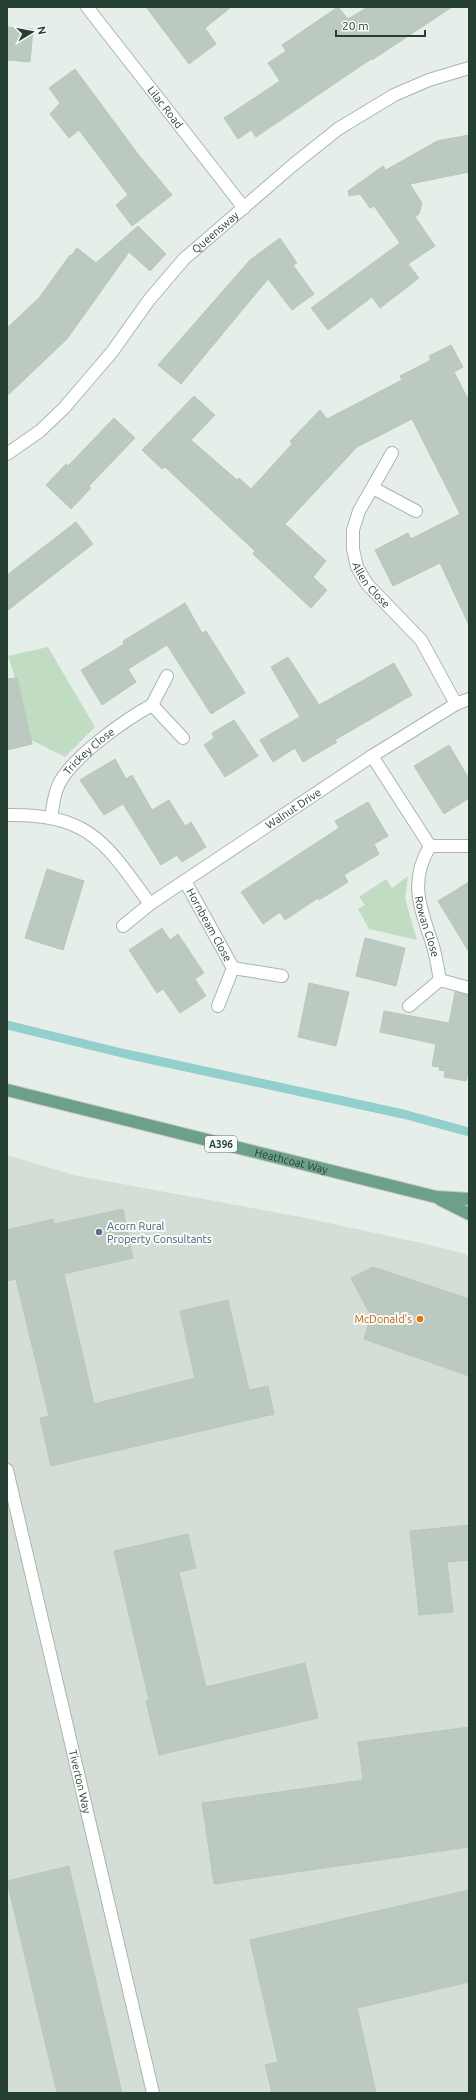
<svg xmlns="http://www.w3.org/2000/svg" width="476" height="2100" font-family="Ubuntu,sans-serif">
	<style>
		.built { fill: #d4ded7 }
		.green { fill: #c0ddc3 }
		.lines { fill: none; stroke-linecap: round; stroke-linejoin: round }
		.stream { stroke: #92cfcd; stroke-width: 9 }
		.building { fill: #bbc9c1; stroke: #b8c7be }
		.street-casing { stroke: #a9b6af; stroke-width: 14 }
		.primary-casing { stroke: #c2c9c6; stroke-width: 14 }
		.street { stroke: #fff; stroke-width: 12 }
		.primary { stroke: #6da08a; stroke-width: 12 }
		.service-dot { fill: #5c6f8a; stroke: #f6faf8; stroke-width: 1.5 }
		.food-dot { fill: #e8710a; stroke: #f6faf8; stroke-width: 1.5 }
		.labels { text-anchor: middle; stroke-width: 4; stroke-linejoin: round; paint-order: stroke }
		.shield { fill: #f6faf8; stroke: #64776e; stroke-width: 1 }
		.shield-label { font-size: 10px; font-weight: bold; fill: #263f33 }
		.street-label { font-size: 11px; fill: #263f33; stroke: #f6faf8 }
		.service-label { font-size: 11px; fill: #4e5e75; stroke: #f6faf8; text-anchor: start }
		.food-label { font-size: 11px; fill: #c56008; stroke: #f6faf8; text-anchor: end }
	</style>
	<rect width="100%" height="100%" fill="#e6eee9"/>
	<path class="built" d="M 7,1155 L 74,1175 L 301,1217 L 426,1244 L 465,1254 L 469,1257 L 469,2093 L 7,2093 Z"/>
	<path class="green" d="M 48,647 L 95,727 L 65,757 L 31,740 L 23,703 L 8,656 Z
		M 408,876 L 405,898 L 417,940 L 369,929 L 358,909 L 365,905 L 359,897 L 386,879 L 392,888 Z"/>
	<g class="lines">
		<path class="stream" d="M 7,1025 L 126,1054 L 403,1114 L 469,1132"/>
	</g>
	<path class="building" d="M 146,7 L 231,7 L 205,28 L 216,44 L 189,64 Z
		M 338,7 L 348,19 L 368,7 L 452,7 L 372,60 L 371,59 L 256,137 L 251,130 L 238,139 L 224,118 L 280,81 L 268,63 L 286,51 L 282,45 Z
		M 7,27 L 33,29 L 30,62 L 7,60 Z
		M 75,69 L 138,154 L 172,195 L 132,226 L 116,205 L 128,195 L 79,130 L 69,138 L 50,114 L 60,103 L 49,88 Z
		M 469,135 L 469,172 L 410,184 L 422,203 L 419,214 L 415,217 L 435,246 L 408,264 L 419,278 L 380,308 L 372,297 L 328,330 L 311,308 L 400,243 L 374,206 L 370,208 L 360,194 L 349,196 L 348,191 L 383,166 L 386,170 L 437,141 Z
		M 138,226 L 166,254 L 150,271 L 129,252 L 67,339 L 7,396 L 7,328 L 39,298 L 70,255 L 71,256 L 77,248 L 96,263 Z
		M 280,238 L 297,263 L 293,265 L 314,294 L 292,310 L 268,279 L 181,384 L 158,365 L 250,260 Z
		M 451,345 L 463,367 L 454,372 L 469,401 L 469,625 L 440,563 L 393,586 L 375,550 L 408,533 L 411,539 L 460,514 L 412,419 L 357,447 L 285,524 L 326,561 L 313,577 L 327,590 L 311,608 L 253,554 L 255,551 L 165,467 L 162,469 L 142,450 L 194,396 L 215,415 L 191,440 L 237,480 L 239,478 L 251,489 L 292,444 L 290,441 L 320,410 L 327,419 L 402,380 L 400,376 L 431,360 L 429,356 Z
		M 114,418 L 135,438 L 89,486 L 91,488 L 71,509 L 46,485 L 66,464 L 68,466 Z
		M 76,522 L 93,544 L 7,611 L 7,575 Z
		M 185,603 L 202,633 L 206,631 L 245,693 L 211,714 L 167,645 L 128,669 L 136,682 L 102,705 L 81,670 L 124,644 L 123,641 Z
		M 288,657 L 319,705 L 394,663 L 412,695 L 335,740 L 337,742 L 303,762 L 295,748 L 273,762 L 260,740 L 300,717 L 271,667 Z
		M 17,678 L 32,744 L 7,750 L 7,679 Z
		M 234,720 L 258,756 L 225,777 L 204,745 L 214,738 L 212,733 Z
		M 449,745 L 469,779 L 469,798 L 444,814 L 414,766 Z
		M 115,759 L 126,779 L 132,775 L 152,810 L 169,800 L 185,826 L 191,822 L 206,847 L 182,862 L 177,855 L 161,865 L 123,804 L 104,815 L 80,780 Z
		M 368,802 L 388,836 L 374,844 L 379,854 L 344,875 L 348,882 L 319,900 L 318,898 L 285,920 L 280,912 L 263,924 L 241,892 L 339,828 L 335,821 Z
		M 47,869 L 84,881 L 63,950 L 25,938 Z
		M 469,882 L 469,952 L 438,901 Z
		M 162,928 L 170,940 L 178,934 L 204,973 L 195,979 L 206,996 L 180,1013 L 163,989 L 157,993 L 129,950 Z
		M 365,938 L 405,948 L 396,986 L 356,976 Z
		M 309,983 L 349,992 L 336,1046 L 298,1037 Z
		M 455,992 L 469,995 L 469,1069 L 466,1081 L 444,1077 L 445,1071 L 439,1070 L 440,1067 L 432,1066 L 436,1044 L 380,1032 L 384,1011 L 449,1023 Z
		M 123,1209 L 133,1258 L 64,1274 L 94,1404 L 195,1378 L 180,1311 L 228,1300 L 249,1390 L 268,1386 L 274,1414 L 51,1466 L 40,1418 L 49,1416 L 16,1279 L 7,1281 L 7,1230 L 53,1219 L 54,1224 Z
		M 373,1267 L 469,1299 L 469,1376 L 364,1339 L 371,1316 L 351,1278 Z
		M 469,1525 L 469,1560 L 447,1562 L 453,1612 L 419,1615 L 410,1531 Z
		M 188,1534 L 196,1568 L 179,1572 L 206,1687 L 305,1663 L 318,1718 L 159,1755 L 146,1701 L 149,1700 L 114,1551 Z
		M 469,1727 L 469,1847 L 214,1884 L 202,1803 L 363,1780 L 358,1742 Z
		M 69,1866 L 122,2093 L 57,2093 L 7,1881 Z
		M 469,1890 L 469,1982 L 357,2008 L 376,2093 L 272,2093 L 265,2065 L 278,2062 L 250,1940 Z"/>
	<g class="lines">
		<defs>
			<g id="street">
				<path id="s1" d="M 87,7 L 244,208"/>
				<path id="s2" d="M 392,453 L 359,511 L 353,530 L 353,549 L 357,567 L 367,584 L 421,640 L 456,704"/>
				<path id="s3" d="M 7,454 L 40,431 L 64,408 L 112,352 L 149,300 L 184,259 L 293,165 L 338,129 L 394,95 L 429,80 L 469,68"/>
				<path d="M 373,488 L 416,511"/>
				<path d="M 167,676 L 152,705 L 183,738"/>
				<path id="s4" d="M 372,756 L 430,846 C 408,883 421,909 433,946 C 436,957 438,969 440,980 L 469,988"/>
				<path d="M 7,815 C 90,814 105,842 150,904"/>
				<path id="s5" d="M 51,817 C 53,807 54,793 59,784 C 72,757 126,719 152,705"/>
				<path d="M 430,846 L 469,846"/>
				<path id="s6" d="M 185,881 L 233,968"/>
				<path id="s7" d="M 123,926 L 150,904 L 372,756 L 456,704 L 469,699"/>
				<path d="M 233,968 L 282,976"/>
				<path d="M 218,1006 L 233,968"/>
				<path d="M 409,1006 L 440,980"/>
				<path id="s8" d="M 7,1470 L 153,2093"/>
			</g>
			<g id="primary">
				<path id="s9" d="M 7,1090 L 436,1197 L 469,1199"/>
				<path d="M 441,1200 L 469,1214"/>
			</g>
		</defs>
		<use href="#street" class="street-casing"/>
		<use href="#primary" class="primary-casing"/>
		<use href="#street" class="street"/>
		<use href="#primary" class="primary"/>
	</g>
	<circle class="service-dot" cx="99" cy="1232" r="4"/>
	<circle class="food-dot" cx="420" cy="1319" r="4"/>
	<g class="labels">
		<rect class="shield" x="205" y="1136" width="32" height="16" rx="3"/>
		<g class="shield-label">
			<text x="221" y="1148">A396</text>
		</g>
		<g class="street-label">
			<text dy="4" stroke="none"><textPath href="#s1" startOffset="127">Lilac Road</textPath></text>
			<text dy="4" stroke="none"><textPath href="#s3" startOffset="306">Queensway</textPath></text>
			<text dy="4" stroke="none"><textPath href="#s2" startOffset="147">Allen Close</textPath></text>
			<text dy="4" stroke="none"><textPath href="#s5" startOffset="79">Trickey Close</textPath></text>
			<text dy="4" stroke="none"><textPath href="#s7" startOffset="207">Walnut Drive</textPath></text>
			<text dy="4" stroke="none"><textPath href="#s6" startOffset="50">Hornbeam Close</textPath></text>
			<text dy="4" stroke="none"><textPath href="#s4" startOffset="191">Rowan Close</textPath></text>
			<text dy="4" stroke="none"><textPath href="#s9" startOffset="293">Heathcoat Way</textPath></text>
			<text dy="4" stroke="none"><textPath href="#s8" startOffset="320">Tiverton Way</textPath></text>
		</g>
		<g class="service-label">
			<text x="107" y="1230">Acorn Rural<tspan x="107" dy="13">Property Consultants</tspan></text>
		</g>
		<g class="food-label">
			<text x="412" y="1323">McDonald's</text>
		</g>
	</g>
	<rect width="476" height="2100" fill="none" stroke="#263f33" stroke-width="16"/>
	<g transform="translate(32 32) rotate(80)" stroke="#f6faf8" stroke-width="3" paint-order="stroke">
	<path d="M0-3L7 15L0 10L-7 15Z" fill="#263f33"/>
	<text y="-6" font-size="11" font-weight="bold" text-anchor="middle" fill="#263f33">N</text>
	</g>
	<path d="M336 30v6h89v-6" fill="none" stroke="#263f33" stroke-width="2"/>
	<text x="342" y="30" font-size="12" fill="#263f33" stroke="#f6faf8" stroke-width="3" paint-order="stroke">20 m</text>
</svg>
